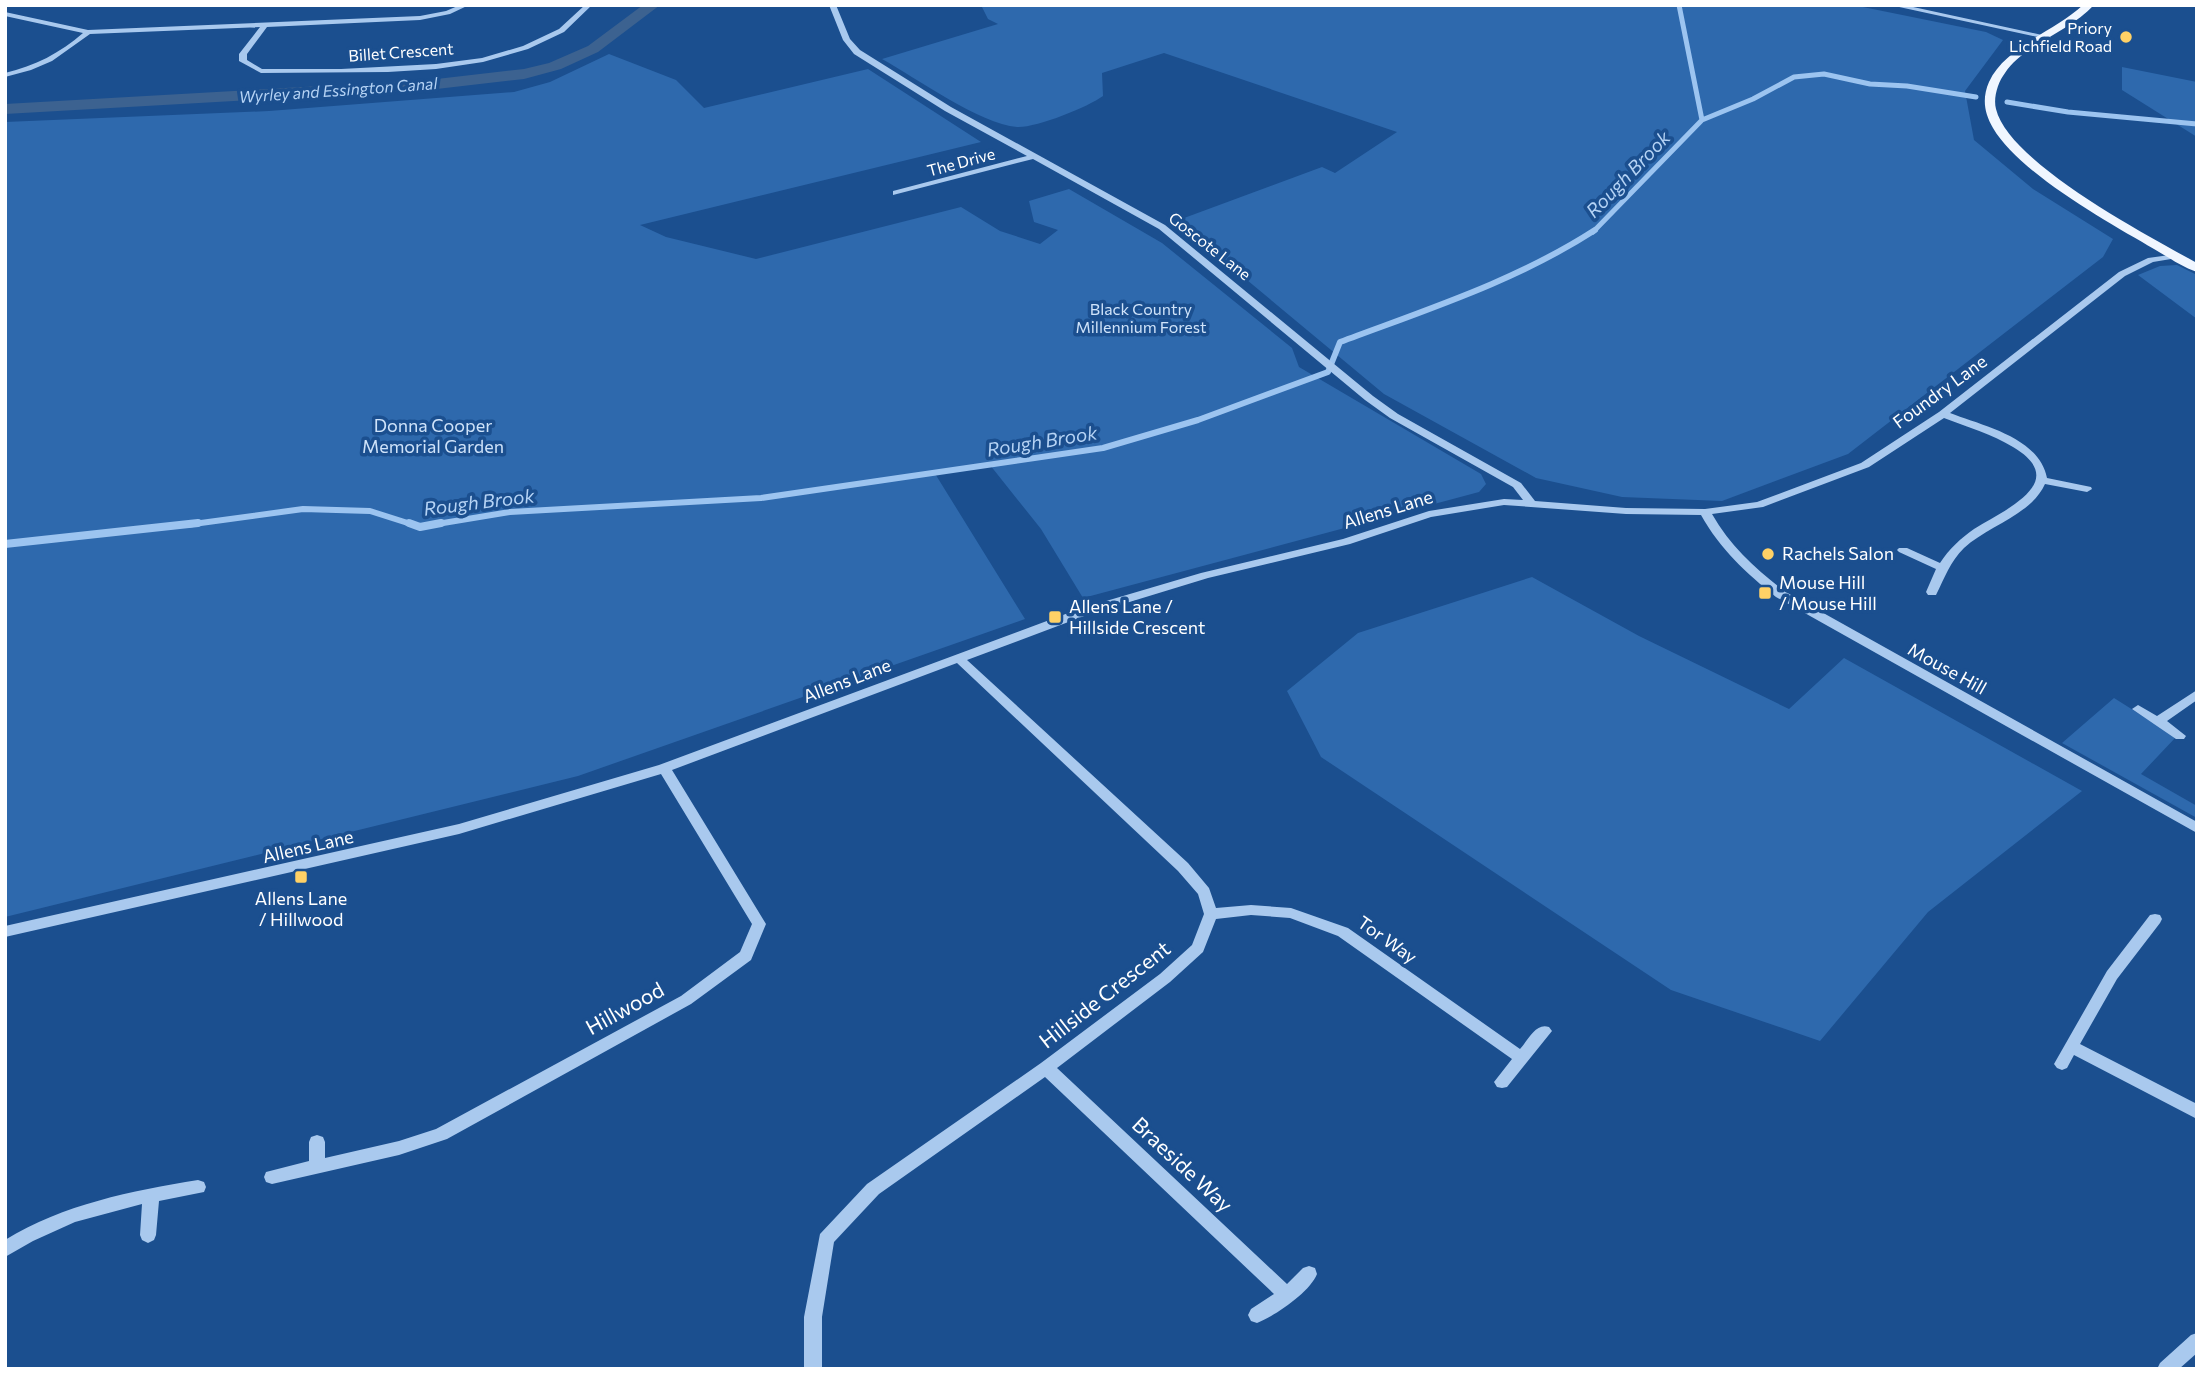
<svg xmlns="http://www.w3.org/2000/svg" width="2202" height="1374" font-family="Commissioner,sans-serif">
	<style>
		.green { fill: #2e69ad }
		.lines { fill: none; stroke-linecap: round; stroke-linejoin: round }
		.stream-far2 { stroke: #9cc4f0; stroke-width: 5 }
		.stream-far1 { stroke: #9cc4f0; stroke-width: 6 }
		.stream { stroke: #9cc4f0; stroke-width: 8 }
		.canal { fill: #3c6290; fill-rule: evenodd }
		.minor { fill: #a9c9ee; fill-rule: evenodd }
		.major { fill: #f0f6ff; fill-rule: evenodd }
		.poi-dot { fill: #ffd166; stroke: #1b4f8f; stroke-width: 2.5 }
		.labels { text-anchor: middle; stroke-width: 7; stroke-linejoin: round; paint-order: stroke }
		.far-poi-label { font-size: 16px; fill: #fff; stroke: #1b4f8f; text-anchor: end }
		.far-street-label { font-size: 16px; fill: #fff; stroke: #1b4f8f }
		.far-water-label { font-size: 16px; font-style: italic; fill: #b5d3f5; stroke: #1b4f8f }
		.far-park-label { font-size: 16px; fill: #cfe3fa; stroke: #1b4f8f }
		.street-label { font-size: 18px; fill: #fff; stroke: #1b4f8f }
		.park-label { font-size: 18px; fill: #cfe3fa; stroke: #1b4f8f }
		.poi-label { font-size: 18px; fill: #fff; stroke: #1b4f8f; text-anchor: start }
		.water-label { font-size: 19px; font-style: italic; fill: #b5d3f5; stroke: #1b4f8f }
		.near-street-label { font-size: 21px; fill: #fff; stroke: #1b4f8f }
	</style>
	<rect width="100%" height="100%" fill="#1b4f8f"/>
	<path class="green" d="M 981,5 L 1853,5 L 1986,32 L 2003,40 L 1965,91 L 1974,140 L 2033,189 L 2113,239 L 2103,257 L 1848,454 L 1722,501 L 1622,497 L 1536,478 L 1384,394 L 1176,221 L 1322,167 L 1335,173 L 1397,132 L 1164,53 L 1102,73 L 1103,96 C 1088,107 1036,128 1017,127 C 980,124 916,78 882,59 L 998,24 L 988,19 Z
		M 609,54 L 676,80 L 704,108 L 868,69 L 981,142 L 640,225 L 666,237 L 756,259 L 961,207 L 1000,231 L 1040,244 L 1058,230 L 1034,222 L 1029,201 L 1069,189 L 1162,243 L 1292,348 L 1299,367 L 1481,474 L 1486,484 L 1479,492 L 1083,598 L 1041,529 L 990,465 L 934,472 L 1025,619 L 578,776 L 5,917 L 5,122 L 269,111 L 514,92 L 550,82 Z
		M 2122,67 L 2197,82 L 2197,137 L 2122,90 Z
		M 2177,265 L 2197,275 L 2197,319 L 2138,275 L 2160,266 Z
		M 1532,577 L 1639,636 L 1789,709 L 1844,658 L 2082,791 L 1928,912 L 1820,1041 L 1671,990 L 1321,757 L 1287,691 L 1358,633 Z
		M 2114,698 L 2176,737 L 2141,774 L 2197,806 L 2197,818 L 2062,743 Z"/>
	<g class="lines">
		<path class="stream-far2" d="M 1679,5 L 1702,120
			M 2007,102 L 2068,112 L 2197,124
			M 1593,232 L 1702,120 L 1753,99 L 1794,77 L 1824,74 L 1870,84 L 1907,86 L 1976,97"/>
		<path class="stream-far1" d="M 186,525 L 303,509 L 370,511 L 414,525
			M 431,525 L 510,512 L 761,498 L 1103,448 L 1198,420 L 1328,372 L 1340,342 C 1428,309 1516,281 1595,230"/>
		<path class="stream" d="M 409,523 L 420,527 L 441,523
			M 5,544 L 198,523"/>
		<path class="canal" d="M 643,5 L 660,5 L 598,52 L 561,69 L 524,79 L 428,90 L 5,114 L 5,104 L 428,80 L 524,69 L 549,63 L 588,46 Z"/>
		<path class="minor" d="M 460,5 L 469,5 L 450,14 L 420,20 L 267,27 L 247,54 L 247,60 L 262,69 L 341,69 L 436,64 L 482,58 L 523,46 L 559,29 L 585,5 L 592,5 L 564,32 L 528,49 L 483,62 L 436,69 L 388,72 L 261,73 L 239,61 L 239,54 L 260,27 L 90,34 L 52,61 L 31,70 L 5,77 L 5,73 C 35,66 60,53 83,33 L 5,16 L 5,12 L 88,30 L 420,16 L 446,11 Z
			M 829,5 L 836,5 L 850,39 L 860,50 L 951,107 L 1165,225 L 1373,396 L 1398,414 L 1521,483 L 1535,501 L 1626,508 L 1705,509 L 1757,502 L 1861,463 L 1939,412 L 2119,272 L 2148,258 L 2177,254 L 2177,258 L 2153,262 L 2125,276 L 1950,413 C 1983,426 2039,437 2047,478 L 2091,487 L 2092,489 L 2087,492 L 2045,484 C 2031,515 1989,525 1964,548 C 1950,562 1945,577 1936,595 L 1928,595 L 1926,592 L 1936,569 L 1899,552 L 1897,550 L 1899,548 L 1907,548 L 1940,563 C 1949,549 1961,538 1974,529 C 2004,510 2072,482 2013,447 C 1992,434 1967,427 1944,418 L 1869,467 L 1763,507 L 1712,514 C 1730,546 1756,569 1784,591 L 2197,822 L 2197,833 L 1776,597 C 1746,573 1720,549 1701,515 L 1626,514 L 1504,505 L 1431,517 L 1350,544 L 1208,578 L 1087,615 L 967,660 L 1188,863 L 1209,888 L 1216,908 L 1251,905 L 1291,908 L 1348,928 L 1520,1049 C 1528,1040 1536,1022 1549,1027 L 1552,1031 L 1507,1087 L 1502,1088 L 1497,1087 L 1494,1082 L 1512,1059 L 1338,936 L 1290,918 L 1251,915 L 1216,919 L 1203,952 L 1170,982 L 1057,1068 L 1287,1284 L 1303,1268 L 1309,1266 L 1315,1268 L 1317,1274 C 1310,1292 1275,1316 1257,1323 L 1251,1321 L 1248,1315 L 1251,1309 L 1274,1294 L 1045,1077 L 879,1194 L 834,1242 L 822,1317 L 822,1369 L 804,1369 L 804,1317 L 820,1234 L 867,1184 L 1041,1063 L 1160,974 L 1192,945 L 1204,914 L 1198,894 L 1178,871 L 957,663 L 672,770 L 766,924 L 751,960 L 691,1004 L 447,1139 L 399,1155 L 272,1184 L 266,1182 L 264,1177 L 266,1172 L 309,1161 L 309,1142 L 311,1137 L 317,1135 L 323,1137 L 325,1142 L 325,1158 L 399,1141 L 436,1129 L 681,996 L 740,952 L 752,924 L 661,774 L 459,834 L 5,937 L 5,926 L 459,824 L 659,765 L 1079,609 L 1201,573 L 1343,539 L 1429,511 L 1504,499 L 1523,500 L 1513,487 L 1390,418 L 1365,400 L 1159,229 L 1033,159 L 893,195 L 893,191 L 1027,156 L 945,111 L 854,54 L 843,40 Z
			M 1890,5 L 1904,5 L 2051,37 L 2047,39 Z
			M 2197,690 L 2197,700 L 2167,721 L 2186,736 L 2184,739 L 2176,739 L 2132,709 L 2138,705 L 2157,716 Z
			M 2155,914 L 2160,915 L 2162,919 L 2160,923 L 2117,979 L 2080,1044 L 2197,1104 L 2197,1119 L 2074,1055 L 2067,1068 L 2062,1070 L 2057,1068 L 2054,1064 L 2107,971 L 2150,915 Z
			M 198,1180 L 204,1182 L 206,1187 L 204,1192 L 159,1201 L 156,1235 L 154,1240 L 148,1243 L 142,1240 L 140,1235 L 142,1204 L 75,1222 L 33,1241 L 5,1257 L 5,1240 C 64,1204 131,1191 198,1180 Z
			M 2197,1333 L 2197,1353 L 2179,1369 L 2157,1369 L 2160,1363 L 2191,1335 Z"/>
		<path class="major" d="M 2083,5 L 2094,5 C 2069,32 2022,46 2005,73 C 1998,82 1993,98 1996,109 C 2009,163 2148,236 2197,263 L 2197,272 C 2182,267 2168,257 2154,249 C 2109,223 2019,173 1993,128 C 1984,113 1982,98 1989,82 C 2005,47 2055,31 2083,5 Z"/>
	</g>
	<g class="poi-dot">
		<circle cx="2126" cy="37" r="7"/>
		<circle cx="1768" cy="554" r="7"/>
		<rect x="1758" y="586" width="14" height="14" rx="3.5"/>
		<rect x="1048" y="610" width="14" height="14" rx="3.5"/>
		<rect x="294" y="870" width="14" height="14" rx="3.5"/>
	</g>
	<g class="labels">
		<g class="far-poi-label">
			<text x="2112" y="34">Priory<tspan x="2112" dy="18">Lichfield Road</tspan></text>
		</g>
		<g class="far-street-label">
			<text transform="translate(401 52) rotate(-4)" y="6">Billet Crescent</text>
			<text transform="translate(961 162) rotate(-15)" y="6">The Drive</text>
			<text transform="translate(1210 246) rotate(38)" y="6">Goscote Lane</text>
		</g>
		<g class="far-water-label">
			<text transform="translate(338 90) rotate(-4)" y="6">Wyrley and Essington Canal</text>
		</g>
		<g class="far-park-label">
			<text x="1141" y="315">Black Country<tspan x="1141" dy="18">Millennium Forest</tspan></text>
		</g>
		<g class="street-label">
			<text transform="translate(1940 392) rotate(-36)" y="6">Foundry Lane</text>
			<text transform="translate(1388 510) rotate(-17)" y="6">Allens Lane</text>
			<text transform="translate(1947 669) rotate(29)" y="6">Mouse Hill</text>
			<text transform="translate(847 681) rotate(-21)" y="6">Allens Lane</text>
			<text transform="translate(308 847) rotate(-13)" y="6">Allens Lane</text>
			<text transform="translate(1387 940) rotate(35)" y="6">Tor Way</text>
		</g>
		<g class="park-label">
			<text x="433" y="432">Donna Cooper<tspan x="433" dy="21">Memorial Garden</tspan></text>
		</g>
		<g class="poi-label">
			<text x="1782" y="560">Rachels Salon</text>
			<text x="1779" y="589">Mouse Hill<tspan x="1779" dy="21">/ Mouse Hill</tspan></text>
			<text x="1069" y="613">Allens Lane /<tspan x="1069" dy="21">Hillside Crescent</tspan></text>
			<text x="301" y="905" text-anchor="middle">Allens Lane<tspan x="301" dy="21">/ Hillwood</tspan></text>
		</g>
		<g class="water-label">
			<text transform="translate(1628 174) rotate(-46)" y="7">Rough Brook</text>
			<text transform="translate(1042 441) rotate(-9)" y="7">Rough Brook</text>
			<text transform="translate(479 502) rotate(-7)" y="7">Rough Brook</text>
		</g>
		<g class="near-street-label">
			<text transform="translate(1105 995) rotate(-38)" y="7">Hillside Crescent</text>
			<text transform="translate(625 1009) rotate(-29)" y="7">Hillwood</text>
			<text transform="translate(1182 1165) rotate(43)" y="7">Braeside Way</text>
		</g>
	</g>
	<rect width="2202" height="1374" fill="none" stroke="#ffffff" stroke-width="14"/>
</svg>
